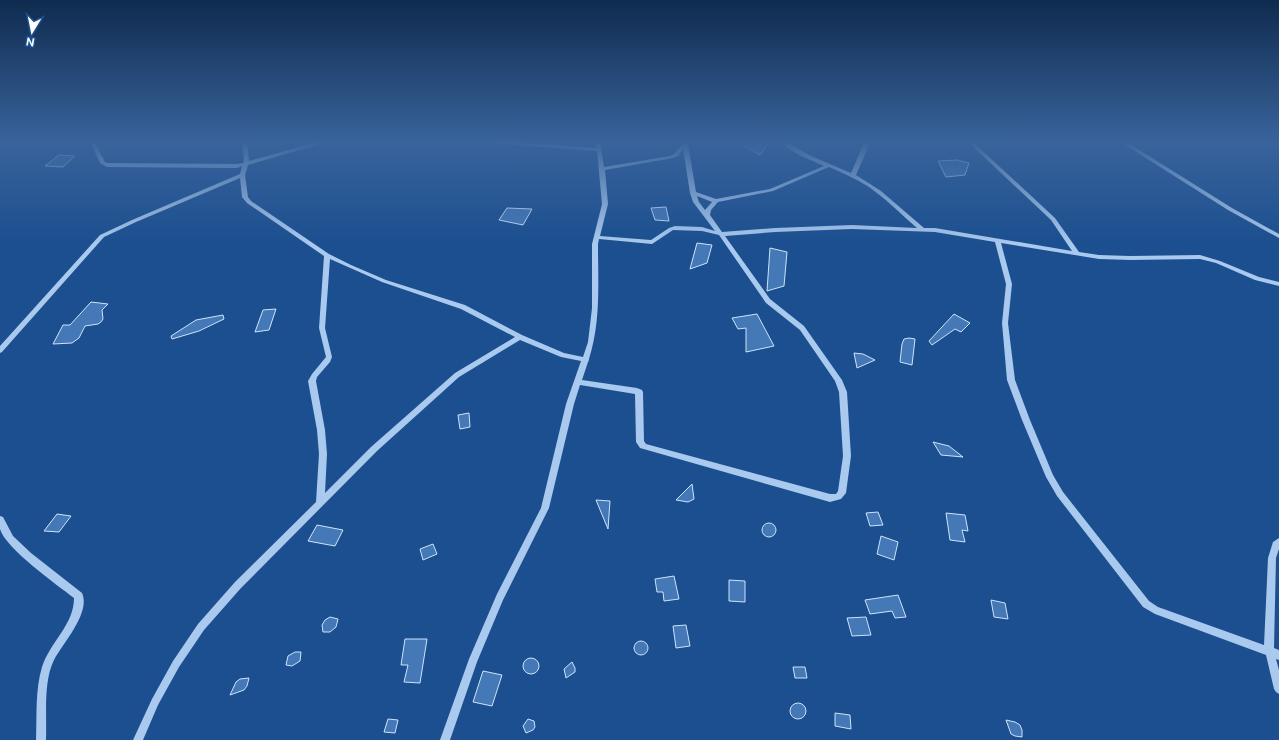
<svg xmlns="http://www.w3.org/2000/svg" width="1279" height="740" font-family="'Public Sans',sans-serif">
	<style>
		.building { fill: #4478b7; stroke: #cfe3fa }
		.lines { fill: none; stroke-linecap: round; stroke-linejoin: round }
		.minor { fill: #a9c9ee; fill-rule: evenodd }
	</style>
	<rect width="100%" height="100%" fill="#1b4f8f"/>
	<path class="building" d="M 736,141 L 770,141 L 760,155 Z
		M 59,155 L 75,156 L 63,167 L 45,166 Z
		M 957,160 L 969,163 L 965,175 L 946,177 L 938,161 Z
		M 666,207 L 669,221 L 655,220 L 651,208 Z
		M 507,208 L 532,209 L 523,225 L 499,220 Z
		M 697,243 L 712,245 L 707,263 L 690,269 Z
		M 770,248 L 787,252 L 784,286 L 767,291 Z
		M 91,302 L 108,304 L 102,310 L 103,319 L 101,322 L 98,324 L 85,326 L 79,338 L 72,343 L 53,344 L 63,325 L 70,325 Z
		M 276,309 L 269,330 L 255,332 L 263,310 Z
		M 757,314 L 774,346 L 746,352 L 746,328 L 738,329 L 732,318 Z
		M 954,314 L 970,323 L 961,332 L 955,329 L 932,345 L 929,341 Z
		M 223,315 L 224,319 L 199,331 L 172,339 L 171,336 L 196,320 Z
		M 909,338 L 915,339 L 912,365 L 900,362 L 902,344 L 904,339 Z
		M 854,353 L 863,354 L 875,360 L 857,368 Z
		M 469,413 L 470,427 L 460,429 L 458,415 Z
		M 933,442 L 949,446 L 963,457 L 941,455 Z
		M 692,484 L 694,499 L 688,502 L 676,500 Z
		M 596,500 L 610,501 L 608,529 Z
		M 878,512 L 883,525 L 870,526 L 866,513 Z
		M 946,513 L 965,515 L 968,531 L 962,530 L 965,542 L 950,540 Z
		M 57,514 L 71,516 L 59,532 L 44,531 Z
		M762 530a7 7 0 1 1 14 0a7 7 0 1 1-14 0Z
		M 317,525 L 343,530 L 335,546 L 308,541 Z
		M 881,536 L 898,542 L 894,560 L 877,554 Z
		M 433,544 L 437,554 L 423,560 L 420,549 Z
		M 674,576 L 679,599 L 664,601 L 663,592 L 657,592 L 655,579 Z
		M 729,580 L 745,581 L 745,602 L 729,601 Z
		M 898,595 L 906,617 L 895,618 L 892,611 L 870,614 L 865,600 Z
		M 991,600 L 1005,603 L 1008,619 L 994,617 Z
		M 330,617 L 338,619 L 336,627 L 330,632 L 323,632 L 322,625 L 325,620 Z
		M 866,617 L 871,635 L 852,636 L 847,618 Z
		M 686,625 L 690,646 L 676,648 L 673,626 Z
		M 405,639 L 427,639 L 420,683 L 404,682 L 408,665 L 401,665 Z
		M634 648a7 7 0 1 1 14 0a7 7 0 1 1-14 0Z
		M 295,652 L 301,652 L 300,661 L 292,666 L 286,665 L 288,656 Z
		M523 666a8 8 0 1 1 16 0a8 8 0 1 1-16 0Z
		M 572,662 L 575,668 L 575,672 L 566,678 L 564,669 Z
		M 793,667 L 805,667 L 807,678 L 795,678 Z
		M 483,671 L 502,675 L 492,706 L 473,702 Z
		M 249,678 L 247,686 L 244,690 L 230,695 L 236,682 L 240,679 Z
		M790 711a8 8 0 1 1 16 0a8 8 0 1 1-16 0Z
		M 835,713 L 850,715 L 851,729 L 835,726 Z
		M 388,719 L 398,720 L 395,733 L 384,732 Z
		M 528,719 L 534,721 L 535,727 L 533,730 L 526,733 L 523,726 Z
		M 1006,720 L 1015,722 L 1020,725 L 1022,730 L 1022,737 L 1015,736 L 1011,734 Z"/>
	<g class="lines">
		<path class="minor" d="M 90,141 L 94,141 L 105,162 L 108,163 L 237,164 L 243,163 L 244,159 L 242,141 L 247,141 L 249,161 L 321,141 L 327,141 L 327,142 L 248,165 L 245,175 L 248,197 L 251,201 L 329,254 L 351,265 L 386,280 L 465,305 L 522,335 L 564,353 L 583,357 L 588,342 L 592,308 L 592,244 L 602,204 L 597,151 L 486,143 L 484,141 L 500,141 L 596,148 L 595,141 L 600,141 L 604,167 L 670,156 L 674,154 L 685,141 L 689,141 L 688,144 L 696,192 L 716,199 L 770,189 L 824,166 C 811,160 788,152 781,141 L 786,141 L 809,155 L 851,173 L 863,145 L 860,141 L 865,141 L 869,145 L 856,175 L 881,191 L 924,228 L 935,228 L 1072,251 L 1051,220 L 967,141 L 972,141 L 1055,218 L 1079,252 L 1099,255 L 1130,256 L 1200,255 L 1220,261 L 1259,277 L 1279,282 L 1279,286 L 1255,280 L 1216,263 L 1200,259 L 1130,260 L 1099,259 L 1001,243 L 1012,284 L 1008,323 L 1015,380 L 1030,420 L 1053,475 L 1063,492 L 1149,601 L 1158,607 L 1264,645 L 1268,558 L 1273,542 L 1279,538 L 1279,549 L 1276,558 L 1274,648 L 1279,650 L 1279,660 L 1276,659 L 1279,670 L 1279,694 L 1276,692 L 1274,689 L 1266,655 L 1155,614 L 1143,607 L 1057,496 L 1046,477 L 1022,420 L 1007,380 L 1002,323 L 1006,284 L 995,242 L 935,232 L 852,229 L 775,232 L 725,236 L 770,299 L 804,326 L 842,380 L 847,392 L 851,456 L 846,493 L 841,499 L 830,502 L 640,448 L 636,442 L 635,394 L 580,385 L 574,404 L 549,508 L 503,600 L 477,662 L 450,740 L 440,740 L 469,659 L 497,594 L 541,508 L 566,404 L 581,361 L 561,357 L 520,340 L 459,377 L 377,451 L 241,588 L 204,630 L 179,667 L 158,705 L 143,740 L 133,740 L 152,699 L 173,661 L 198,624 L 235,582 L 316,502 L 319,454 L 317,430 L 308,381 L 312,374 L 326,357 L 319,328 L 324,256 L 247,203 L 242,197 L 240,178 L 136,222 L 104,237 L 2,352 L 0,353 L 0,346 L 100,235 L 132,220 L 240,174 L 242,166 L 237,168 L 107,167 L 100,163 ZM 683,149 L 690,193 L 693,202 L 715,231 L 702,227 L 675,226 L 669,228 L 651,240 L 600,236 L 608,204 L 605,170 L 673,158 L 678,156 ZM 829,167 C 843,173 856,179 869,187 C 886,199 901,214 917,228 L 852,225 L 775,228 L 722,232 L 710,215 L 711,210 L 718,202 L 773,191 ZM 697,196 L 712,202 L 705,210 L 699,202 ZM 673,230 L 702,231 L 719,235 L 766,303 L 800,330 L 835,381 L 839,392 L 843,456 L 838,491 L 836,494 L 830,494 L 646,444 L 644,441 L 643,392 L 642,390 L 637,388 L 582,380 L 588,362 L 589,360 L 589,359 C 601,321 598,283 598,244 L 599,239 L 652,244 ZM 330,259 L 382,282 L 461,309 L 515,337 L 455,373 L 371,447 L 325,493 L 327,454 L 325,430 L 316,381 L 317,377 L 330,362 L 332,357 L 325,328 Z
			M 1119,141 L 1125,141 L 1232,208 L 1279,234 L 1279,238 L 1228,210 Z
			M 0,516 L 3,517 L 13,536 L 31,553 L 82,593 C 91,613 63,643 54,660 C 43,682 47,716 46,740 L 36,740 C 37,716 35,690 42,667 C 50,642 74,625 74,598 C 56,584 6,549 0,529 C 0,525 0,520 0,516 Z"/>
	</g>
	<linearGradient id="sky" x2="0" y2="1"><stop stop-color="#0f2b4f"/><stop offset="0.58" stop-color="#39639b"/><stop offset="1" stop-color="#39639b" stop-opacity="0"/></linearGradient>
	<rect width="1279" height="244" fill="url(#sky)"/>
	<g transform="translate(32 32) rotate(190)" stroke="#1b4f8f" stroke-width="3" paint-order="stroke">
	<path d="M0-3L7 15L0 10L-7 15Z" fill="#ffffff"/>
	<text y="-6" font-size="11" font-weight="bold" text-anchor="middle" fill="#ffffff">N</text>
	</g>
</svg>
